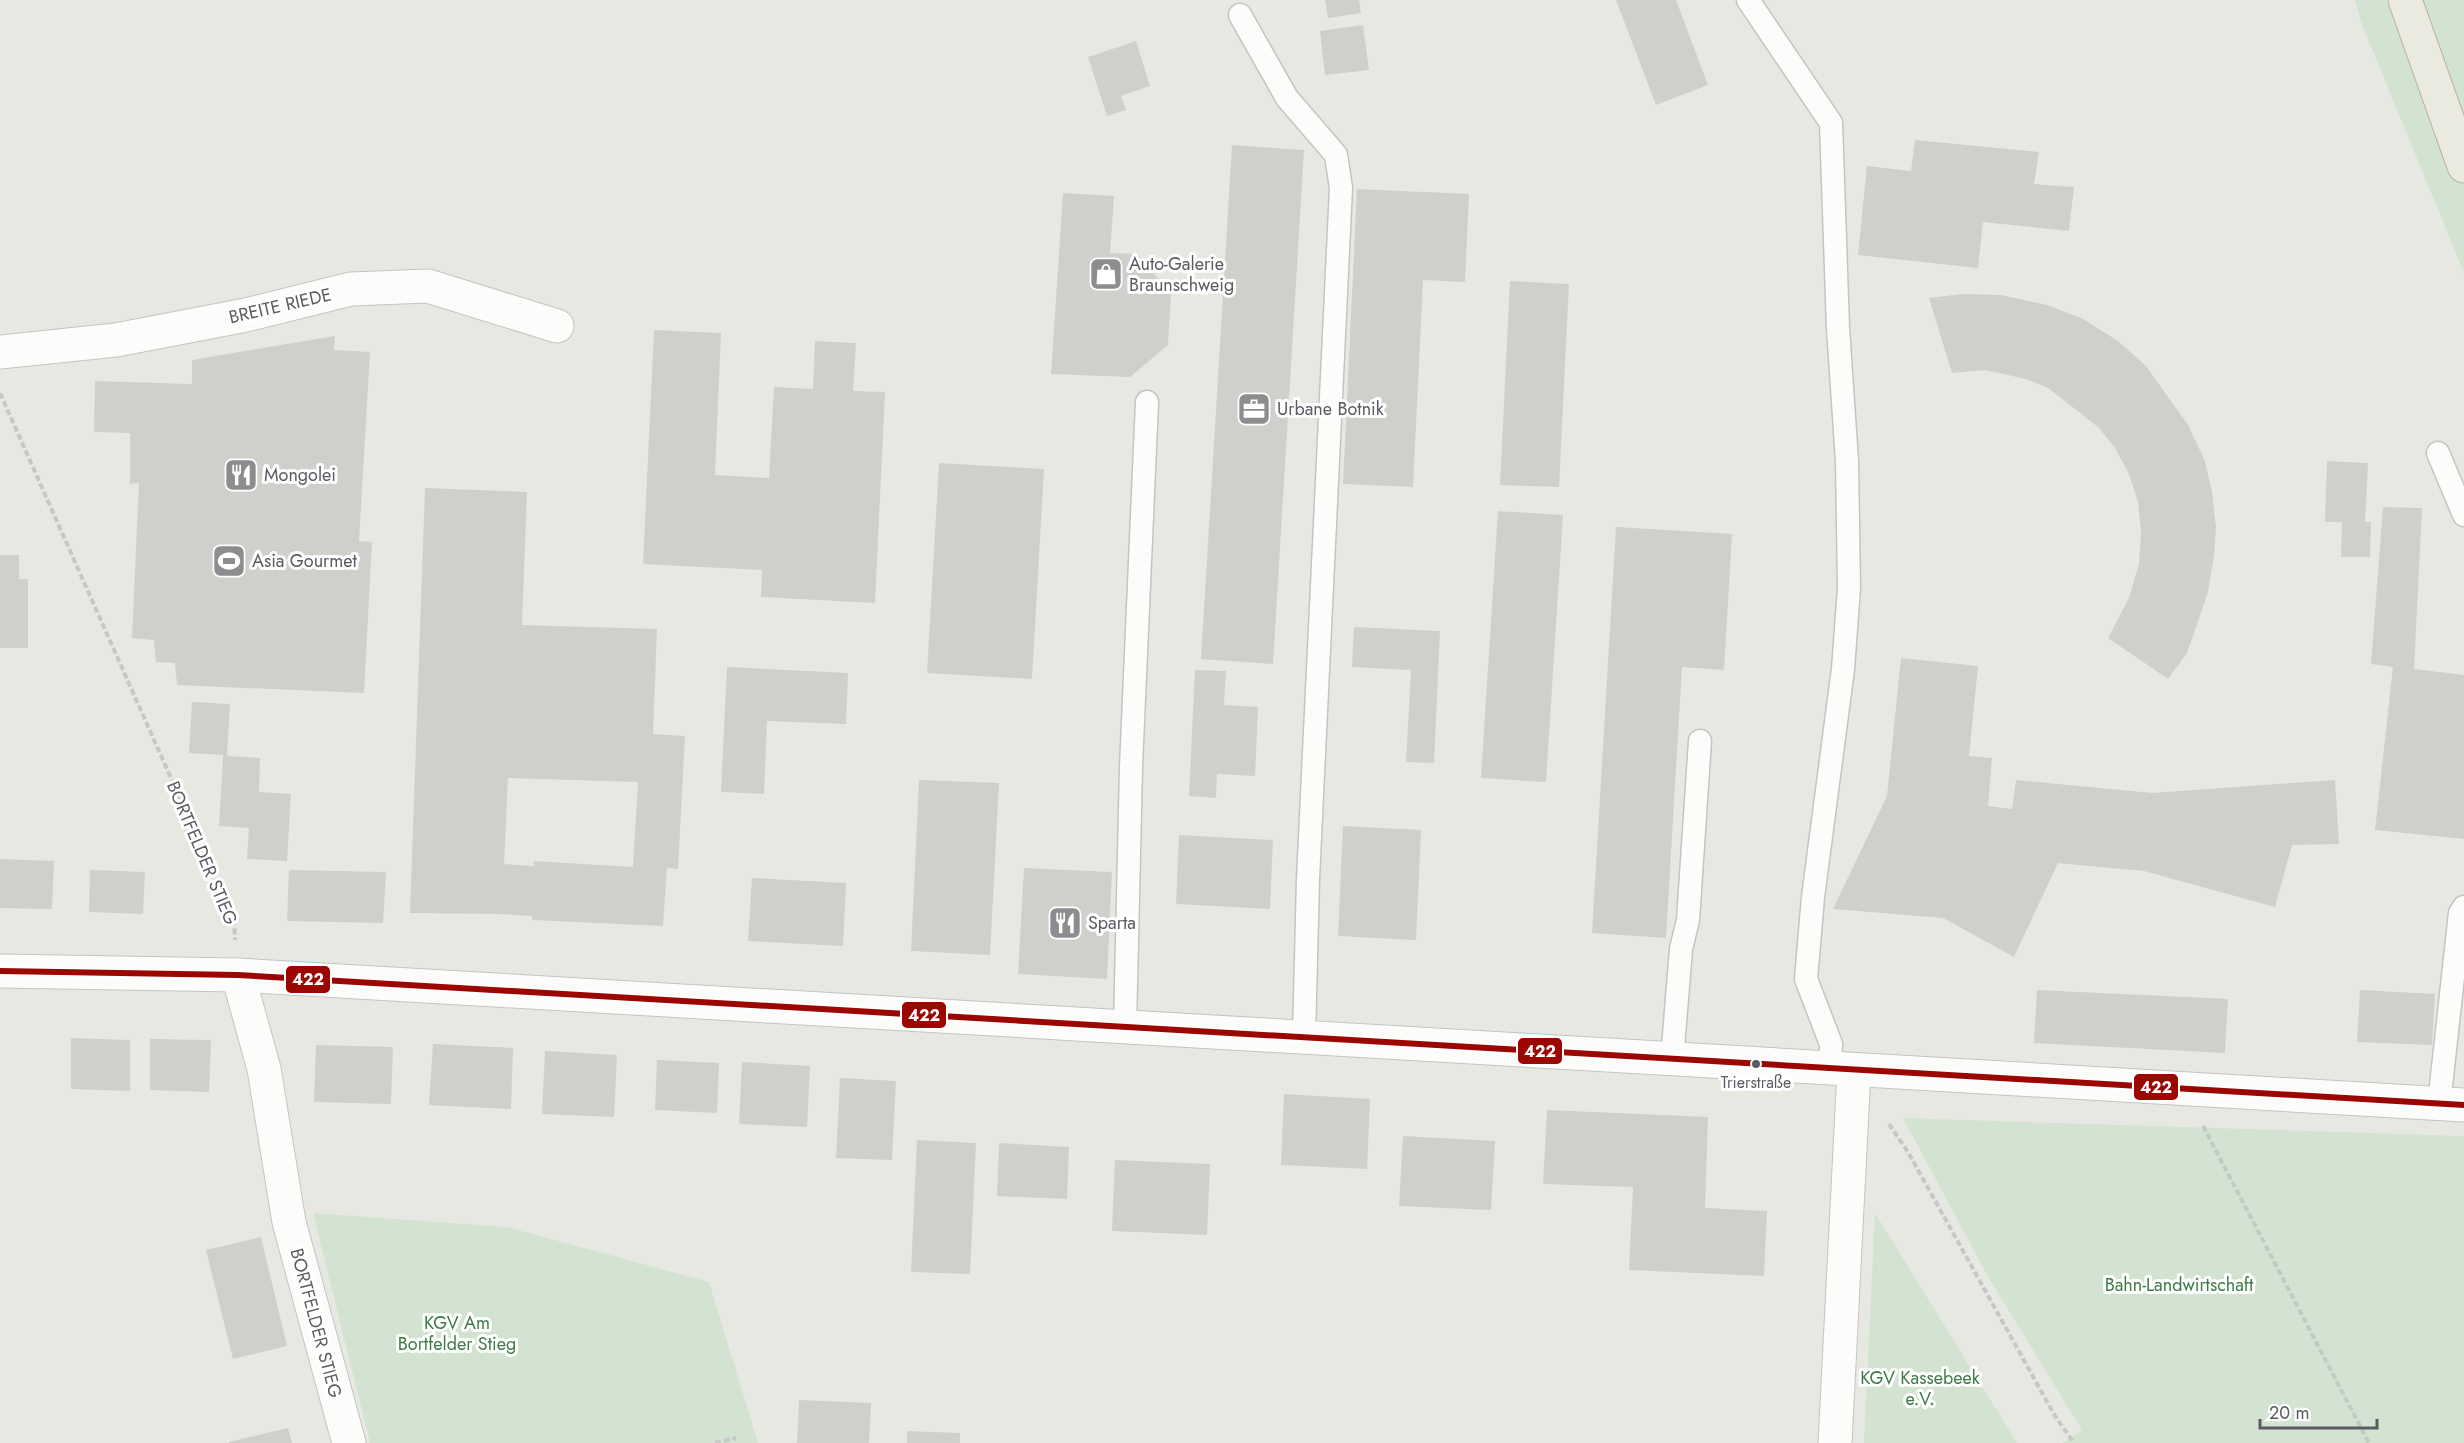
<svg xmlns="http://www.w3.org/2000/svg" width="2464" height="1443" font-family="Jost,sans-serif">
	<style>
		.green { fill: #d2e3d1 }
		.building { fill: #cfcfcc; fill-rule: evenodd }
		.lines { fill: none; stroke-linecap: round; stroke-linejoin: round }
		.service-casing { stroke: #c4c4c4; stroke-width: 25 }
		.minor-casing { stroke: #c4c4c4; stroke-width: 35 }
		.tertiary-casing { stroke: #c4c4c4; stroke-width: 35 }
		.motorway-casing { stroke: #bab296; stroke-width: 35 }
		.path { stroke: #c5c8c6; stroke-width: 4; stroke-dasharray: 6 3; stroke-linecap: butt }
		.service { stroke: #fcfcfb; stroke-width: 22 }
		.minor { stroke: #fcfcfb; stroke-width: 33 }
		.tertiary { stroke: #fcfcfb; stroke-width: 33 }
		.motorway { stroke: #ebeae0; stroke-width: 33 }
		.bus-1-casing { stroke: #fff; stroke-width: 10 }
		.bus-1 { stroke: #9b0600; stroke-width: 6 }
		.bus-dot { fill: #595c60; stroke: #fff; stroke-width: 2 }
		.labels { text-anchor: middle; stroke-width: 6; stroke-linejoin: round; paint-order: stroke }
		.bus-label { font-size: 16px; fill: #595c60; stroke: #fff }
		.poi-label { font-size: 18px; fill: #595c60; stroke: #fff; text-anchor: start }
		.street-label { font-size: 18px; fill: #595c60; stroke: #fff }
		.park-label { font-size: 18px; fill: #3e7a46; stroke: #fff }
		.line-badge { stroke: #fff; stroke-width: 2 }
		.badge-label { font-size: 16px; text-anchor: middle; font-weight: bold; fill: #fff }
	</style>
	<rect width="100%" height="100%" fill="#e8e8e3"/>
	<path class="green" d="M 2355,0 L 2464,0 L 2464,273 L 2361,22 Z
		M 1903,1118 L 2464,1136 L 2464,1443 L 2062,1443 L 2082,1430 L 1987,1275 Z
		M 313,1213 L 507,1227 L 709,1282 L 758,1443 L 370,1443 Z
		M 1875,1213 L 2017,1443 L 1864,1443 Z"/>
	<path class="building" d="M 1325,0 L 1359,0 L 1361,13 L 1328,18 Z
		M 1616,0 L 1676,0 L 1708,85 L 1656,105 Z
		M 1363,25 L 1369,70 L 1325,75 L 1320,31 Z
		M 1136,41 L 1150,86 L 1121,96 L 1126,110 L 1107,116 L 1088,57 Z
		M 1915,140 L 2039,152 L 2034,184 L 2074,187 L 2069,231 L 1983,222 L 1978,268 L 1858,255 L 1867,166 L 1911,171 Z
		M 1232,145 L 1304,150 L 1273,664 L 1201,659 Z
		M 1357,189 L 1469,194 L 1465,282 L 1423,280 L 1413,487 L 1343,484 Z
		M 1063,193 L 1114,196 L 1110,253 L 1137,254 L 1171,293 L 1168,345 L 1130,377 L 1051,374 Z
		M 1510,281 L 1569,284 L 1559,487 L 1500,485 Z
		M 1962,294 L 2001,295 L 2047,305 L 2083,319 L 2118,341 L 2146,366 L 2188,425 L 2205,461 L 2212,492 L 2216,528 L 2214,556 L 2208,592 L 2187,653 L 2168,679 L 2108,638 L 2129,598 L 2139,564 L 2141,532 L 2138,502 L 2129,474 L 2115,448 L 2098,427 L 2048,388 L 2026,379 L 1985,370 L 1952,373 L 1929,298 Z
		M 654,330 L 721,333 L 715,475 L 769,478 L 774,387 L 813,389 L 815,341 L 856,343 L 853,391 L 885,392 L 875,603 L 761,597 L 762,570 L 643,564 Z
		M 335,336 L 334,350 L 370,352 L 359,541 L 372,542 L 364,693 L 177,685 L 175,663 L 156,662 L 154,640 L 132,638 L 139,483 L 130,484 L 130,433 L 94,432 L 95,381 L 192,384 L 192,360 Z
		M 2327,461 L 2368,463 L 2365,522 L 2371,522 L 2370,557 L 2341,557 L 2342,522 L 2325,522 Z
		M 939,463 L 1044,469 L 1032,679 L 927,673 Z
		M 425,488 L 527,492 L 522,625 L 657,629 L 653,734 L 685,736 L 678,869 L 667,868 L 663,926 L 532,920 L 532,916 L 501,914 L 410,913 ZM 508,778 L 638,782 L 633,867 L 534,861 L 534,866 L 504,864 Z
		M 2383,507 L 2422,508 L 2414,669 L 2464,675 L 2464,839 L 2375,830 L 2393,667 L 2371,664 Z
		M 1498,511 L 1563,515 L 1546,782 L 1481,778 Z
		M 1616,527 L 1732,534 L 1724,670 L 1682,667 L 1666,938 L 1592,933 Z
		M 0,555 L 19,555 L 19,579 L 28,579 L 28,648 L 0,648 Z
		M 1354,627 L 1440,631 L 1434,763 L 1406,762 L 1411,670 L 1352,667 Z
		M 1901,658 L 1978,666 L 1969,756 L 1992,758 L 1988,806 L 2012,809 L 2016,780 L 2152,793 L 2335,780 L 2339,844 L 2292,845 L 2275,907 L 2144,871 L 2058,863 L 2014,957 L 1943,918 L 1833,909 L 1887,796 Z
		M 727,667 L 848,673 L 846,724 L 767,721 L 764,794 L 721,792 Z
		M 1195,670 L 1226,671 L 1224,705 L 1258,707 L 1255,776 L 1217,774 L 1216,798 L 1189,796 Z
		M 192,702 L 230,704 L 227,756 L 260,758 L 259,792 L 291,794 L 287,861 L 247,859 L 249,828 L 219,826 L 223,755 L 189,753 Z
		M 919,780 L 999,783 L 990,955 L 911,951 Z
		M 1343,826 L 1421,830 L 1416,940 L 1338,936 Z
		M 1179,835 L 1273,840 L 1270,909 L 1176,904 Z
		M 0,859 L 54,861 L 52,909 L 0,908 Z
		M 1024,868 L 1112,872 L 1107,979 L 1018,974 Z
		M 90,870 L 145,872 L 143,914 L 89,912 Z
		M 289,870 L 386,872 L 383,923 L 287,921 Z
		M 752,878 L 846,883 L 843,946 L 748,941 Z
		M 2037,990 L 2228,999 L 2225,1053 L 2034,1043 Z
		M 2360,990 L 2435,994 L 2432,1045 L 2357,1042 Z
		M 71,1038 L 130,1040 L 130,1091 L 71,1089 Z
		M 150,1039 L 211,1040 L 209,1092 L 150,1090 Z
		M 433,1044 L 513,1048 L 511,1109 L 429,1105 Z
		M 316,1045 L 393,1047 L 391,1104 L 314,1102 Z
		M 545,1051 L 617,1055 L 614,1117 L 542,1114 Z
		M 657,1060 L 719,1063 L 717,1113 L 655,1110 Z
		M 742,1062 L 810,1066 L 807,1127 L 739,1124 Z
		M 840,1078 L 896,1081 L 892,1160 L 836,1158 Z
		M 1284,1094 L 1370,1099 L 1367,1169 L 1281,1165 Z
		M 1547,1110 L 1708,1117 L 1705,1208 L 1767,1211 L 1764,1276 L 1629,1270 L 1633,1187 L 1543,1184 Z
		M 1403,1136 L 1495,1141 L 1491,1210 L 1399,1206 Z
		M 917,1140 L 976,1143 L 970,1274 L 911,1272 Z
		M 999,1143 L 1069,1147 L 1067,1199 L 997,1196 Z
		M 1115,1160 L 1210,1164 L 1207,1235 L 1112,1231 Z
		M 261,1237 L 287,1346 L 233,1359 L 206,1250 Z
		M 799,1400 L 871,1403 L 869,1443 L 797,1443 Z
		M 288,1428 L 292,1443 L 229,1443 L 229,1442 Z
		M 907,1431 L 960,1433 L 960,1443 L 907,1443 Z"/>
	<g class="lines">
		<defs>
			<path id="service" d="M 1748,0 L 1831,123 L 1838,328 L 1847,461 L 1849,588 L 1843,669 L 1813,897 L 1806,979 L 1831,1044 L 1830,1070
				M 1240,15 L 1287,98 L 1336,155 L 1341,188 L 1308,879 L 1304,1038
				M 2438,453 L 2464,515
				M 1125,1028 L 1131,767 L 1147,402
				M 1672,1060 L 1681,949 L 1688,920 L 1700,741
				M 2439,1104 L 2460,913 L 2464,907"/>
			<path id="minor" d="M 0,352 L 116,340 L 246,315 L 351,289 L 428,286 L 557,326
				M 238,975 L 264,1069 L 289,1222 L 349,1443
				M 1835,1443 L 1854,1071"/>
			<path id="tertiary" d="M 0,971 L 238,975 L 2464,1105"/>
			<path id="motorway" d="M 2405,0 L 2464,166"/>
		</defs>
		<use href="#service" class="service-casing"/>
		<use href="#minor" class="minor-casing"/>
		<use href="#tertiary" class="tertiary-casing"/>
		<use href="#motorway" class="motorway-casing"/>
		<path class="path" d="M 0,393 L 234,920 L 235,940
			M 1889,1124 L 1908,1152 L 2055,1416 L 2074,1443
			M 2203,1126 L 2369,1443
			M 715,1443 L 736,1438"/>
		<use href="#service" class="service"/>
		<use href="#minor" class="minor"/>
		<use href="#tertiary" class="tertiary"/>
		<use href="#motorway" class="motorway"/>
		<defs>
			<path id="bus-1" d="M 0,971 L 238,975 L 2464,1105"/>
		</defs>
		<use href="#bus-1" class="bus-1-casing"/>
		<use href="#bus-1" class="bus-1"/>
	</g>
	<defs>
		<symbol id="shop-square" viewBox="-11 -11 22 22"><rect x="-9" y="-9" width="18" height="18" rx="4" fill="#8b8d8e" stroke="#fff"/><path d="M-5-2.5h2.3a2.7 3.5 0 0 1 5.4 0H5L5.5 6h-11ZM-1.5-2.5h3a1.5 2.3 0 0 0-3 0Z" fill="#fff"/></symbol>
		<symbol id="office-square" viewBox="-11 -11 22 22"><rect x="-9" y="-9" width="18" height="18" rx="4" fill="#8b8d8e" stroke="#fff"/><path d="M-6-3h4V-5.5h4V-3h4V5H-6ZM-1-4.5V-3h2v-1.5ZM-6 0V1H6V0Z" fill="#fff"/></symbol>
		<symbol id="restaurant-square" viewBox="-11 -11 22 22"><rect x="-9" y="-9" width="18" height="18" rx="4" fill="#8b8d8e" stroke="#fff"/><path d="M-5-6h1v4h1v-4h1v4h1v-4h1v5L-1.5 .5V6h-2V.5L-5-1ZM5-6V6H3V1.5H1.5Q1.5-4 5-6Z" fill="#fff"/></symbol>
		<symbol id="stadium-square" viewBox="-11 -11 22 22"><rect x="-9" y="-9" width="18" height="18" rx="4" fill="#8b8d8e" stroke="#fff"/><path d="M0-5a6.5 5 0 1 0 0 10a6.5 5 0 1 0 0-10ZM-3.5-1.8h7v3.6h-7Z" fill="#fff"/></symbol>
	</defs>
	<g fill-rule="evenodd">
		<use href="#shop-square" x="1087" y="255" width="38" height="38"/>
		<use href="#office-square" x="1235" y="390" width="38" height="38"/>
		<use href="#restaurant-square" x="222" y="456" width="38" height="38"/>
		<use href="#stadium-square" x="210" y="542" width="38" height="38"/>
		<use href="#restaurant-square" x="1046" y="904" width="38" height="38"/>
	</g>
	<circle class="bus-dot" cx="1756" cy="1064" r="5"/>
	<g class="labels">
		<g class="bus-label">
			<text x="1756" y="1088">Trierstraße</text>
		</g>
		<g class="poi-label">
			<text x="1129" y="270">Auto-Galerie<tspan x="1129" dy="21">Braunschweig</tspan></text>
			<text x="1277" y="415">Urbane Botnik</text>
			<text x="264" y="481">Mongolei</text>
			<text x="252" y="567">Asia Gourmet</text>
			<text x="1088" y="929">Sparta</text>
		</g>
		<g class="street-label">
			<text transform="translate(280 306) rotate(-13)" y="6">BREITE RIEDE</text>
			<text transform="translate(202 853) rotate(67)" y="6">BORTFELDER STIEG</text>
			<text transform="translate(316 1323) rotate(75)" y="6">BORTFELDER STIEG</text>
		</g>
		<g class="park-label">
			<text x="2179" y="1291">Bahn-Landwirtschaft</text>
			<text x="457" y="1329">KGV Am<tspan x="457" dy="21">Bortfelder Stieg</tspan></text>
			<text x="1920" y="1384">KGV Kassebeek<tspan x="1920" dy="21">e.V.</tspan></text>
		</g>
	</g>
	<g class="line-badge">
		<rect x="285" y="965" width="46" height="29" rx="6" fill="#9b0600"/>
		<rect x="901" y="1001" width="46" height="28" rx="6" fill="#9b0600"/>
		<rect x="1517" y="1037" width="46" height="28" rx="6" fill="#9b0600"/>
		<rect x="2133" y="1073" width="46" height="28" rx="6" fill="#9b0600"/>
	</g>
	<g class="badge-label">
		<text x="308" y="985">422</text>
		<text x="924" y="1021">422</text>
		<text x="1540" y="1057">422</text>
		<text x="2156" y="1093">422</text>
	</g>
	<path d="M2260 1419v9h117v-9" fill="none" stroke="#595c60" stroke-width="3"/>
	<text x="2269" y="1419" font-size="18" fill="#595c60" stroke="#ffffff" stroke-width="4.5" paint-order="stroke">20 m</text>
</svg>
